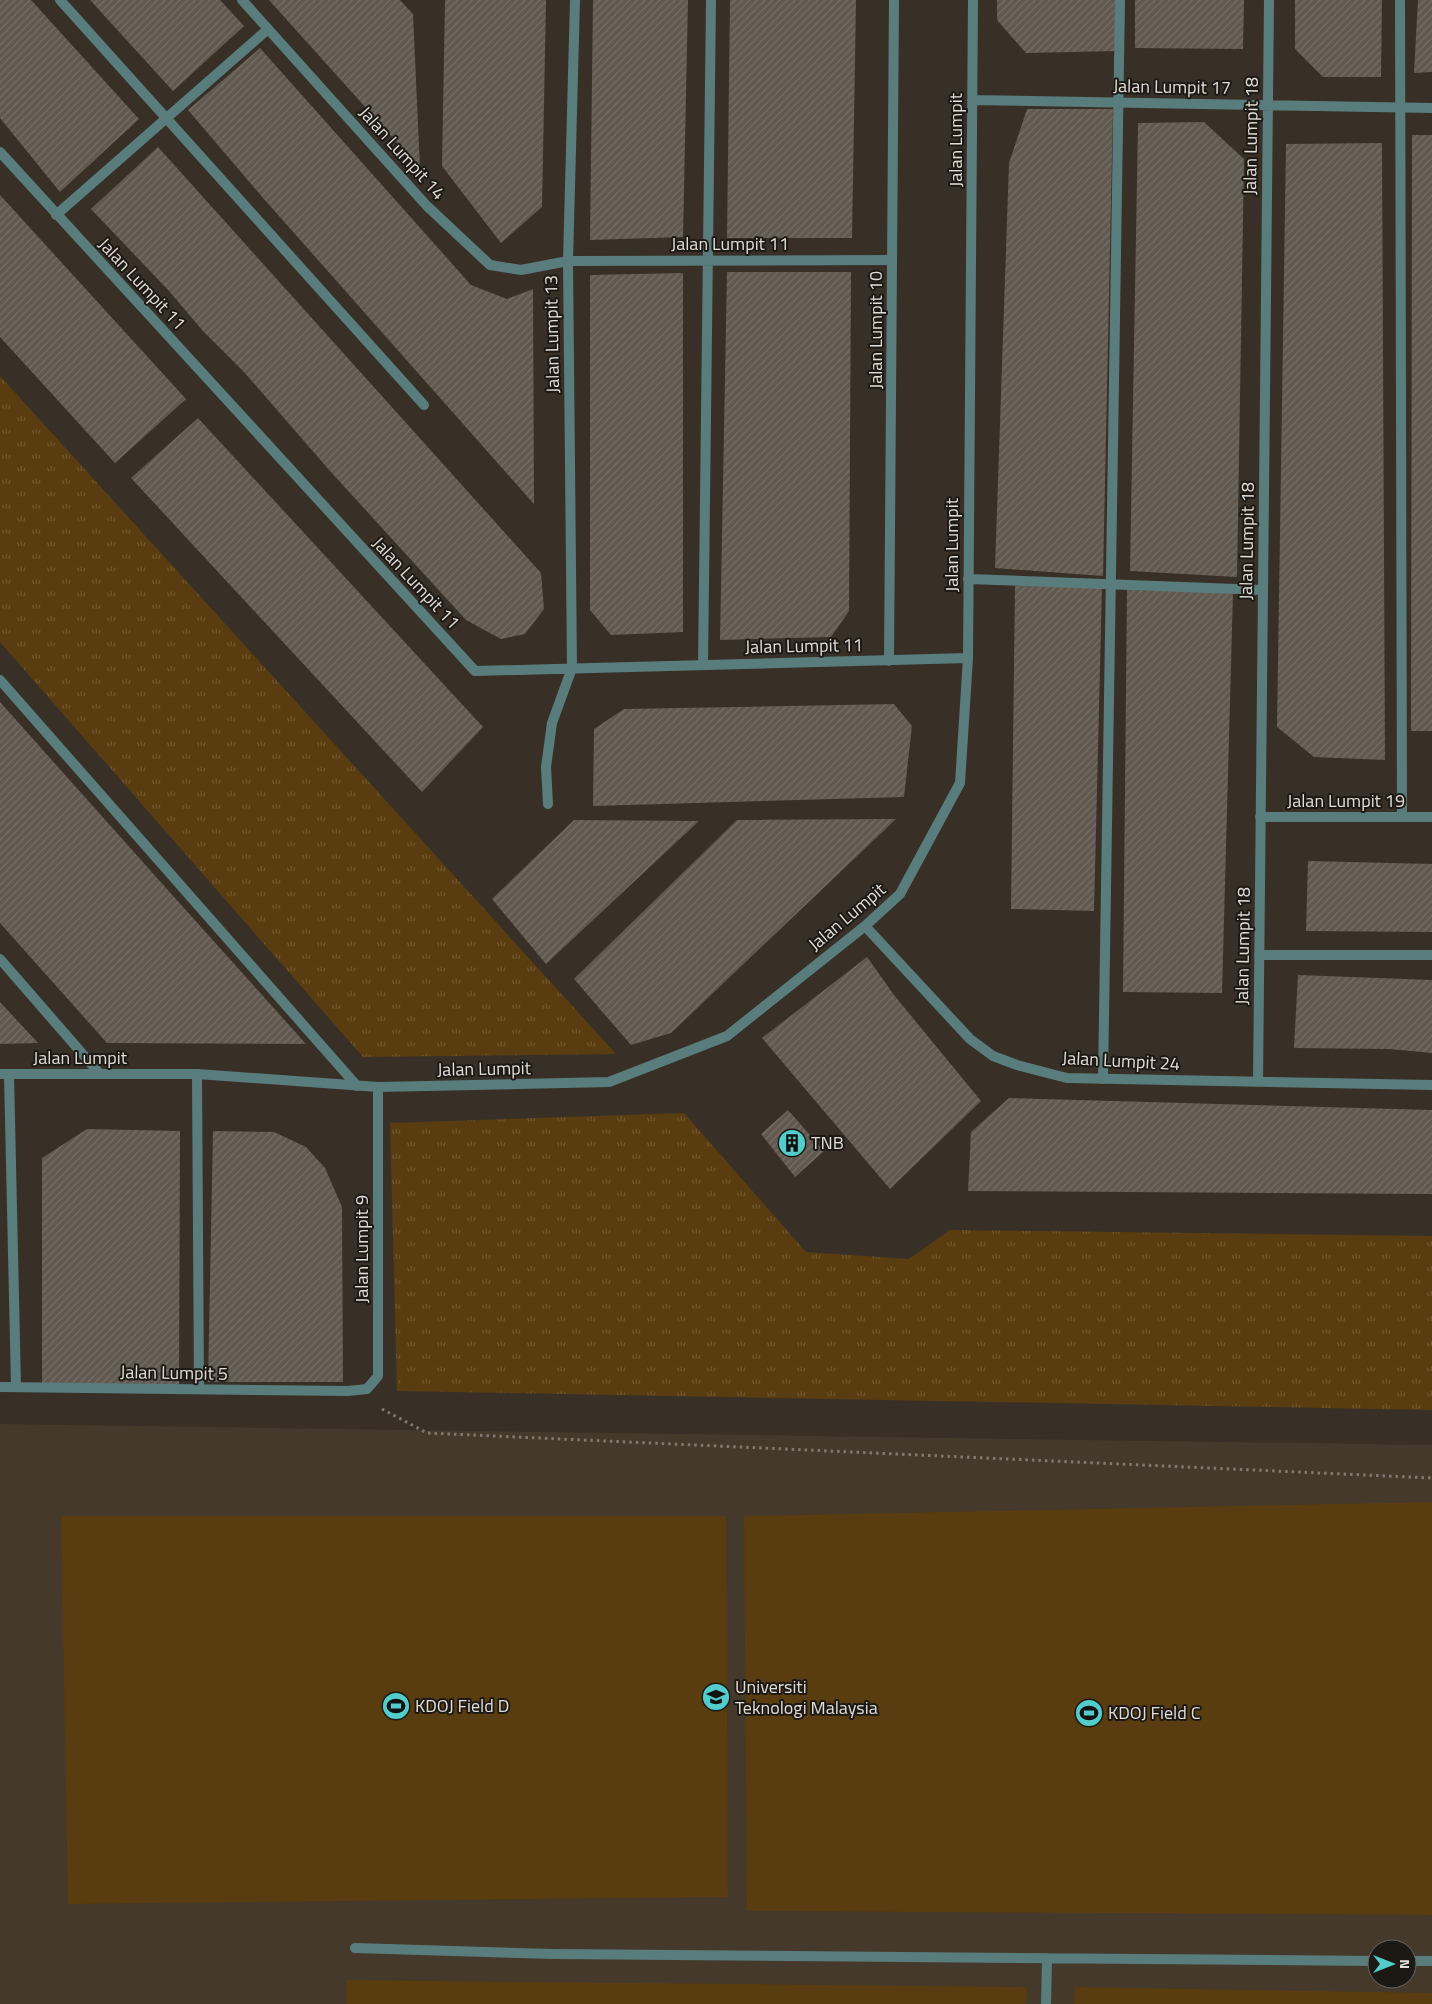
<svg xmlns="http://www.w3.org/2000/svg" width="1432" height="2004" font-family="'Titillium Web',sans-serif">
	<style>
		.built { fill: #44392a; fill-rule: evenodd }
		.grass { fill: url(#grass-tufts) }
		.pitch { fill: #593c0f }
		.building { fill: url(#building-hatch) }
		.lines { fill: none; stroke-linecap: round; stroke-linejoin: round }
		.path { stroke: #807972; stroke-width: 3; stroke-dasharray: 2.5 4; stroke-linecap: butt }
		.service { stroke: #597d7d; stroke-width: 10 }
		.minor { stroke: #597d7d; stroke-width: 10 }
		.labels { text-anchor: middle; stroke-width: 4; stroke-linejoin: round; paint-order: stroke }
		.street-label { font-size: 18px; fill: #e1dcd6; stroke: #1c1914 }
		.poi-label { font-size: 18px; fill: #e1dcd6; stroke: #1c1914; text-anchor: start }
	</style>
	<defs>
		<pattern id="grass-tufts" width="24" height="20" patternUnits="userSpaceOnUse" patternTransform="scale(1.25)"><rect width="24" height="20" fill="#593c0f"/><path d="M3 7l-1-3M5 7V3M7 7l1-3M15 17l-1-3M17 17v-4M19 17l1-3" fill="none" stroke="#715831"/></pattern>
		<pattern id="building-hatch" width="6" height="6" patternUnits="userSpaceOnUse" patternTransform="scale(1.25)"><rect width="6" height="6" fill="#61594f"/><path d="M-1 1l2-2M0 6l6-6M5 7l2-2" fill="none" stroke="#777068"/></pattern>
	</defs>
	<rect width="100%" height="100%" fill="#383027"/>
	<path class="built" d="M 0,1424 L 1432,1445 L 1432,2004 L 0,2004 ZM 1377,1949 L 1407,1949 L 1407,1979 L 1377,1979 Z"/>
	<path class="grass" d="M 0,376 L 616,1054 L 363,1057 L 0,642 Z
		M 684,1113 L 806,1252 L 909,1259 L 950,1230 L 1432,1236 L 1432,1410 L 397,1391 L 390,1123 Z"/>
	<path class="pitch" d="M 1432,1502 L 1432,1915 L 747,1911 L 744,1516 Z
		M 61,1516 L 726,1516 L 728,1897 L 68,1904 Z
		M 347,1980 L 1027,1987 L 1026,2004 L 347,2004 Z
		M 1075,1987 L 1432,1993 L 1432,2004 L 1074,2004 Z"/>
	<path class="building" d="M 0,0 L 31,0 L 139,119 L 60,192 L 0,118 Z
		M 90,0 L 220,0 L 244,26 L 173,91 Z
		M 269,0 L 400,0 L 413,14 L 420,168 Z
		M 445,0 L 546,0 L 542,207 L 501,243 L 442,166 Z
		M 593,0 L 688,0 L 683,237 L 590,240 Z
		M 730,0 L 856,0 L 852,238 L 727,238 Z
		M 997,0 L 1117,0 L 1117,51 L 1026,53 L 997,20 Z
		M 1135,0 L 1244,0 L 1243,49 L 1135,48 Z
		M 1295,0 L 1382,0 L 1381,77 L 1323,77 L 1295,49 Z
		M 1418,0 L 1432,0 L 1432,72 L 1414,73 Z
		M 260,48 L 471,285 L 507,299 L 533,289 L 534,504 L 264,199 L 188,110 Z
		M 1027,109 L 1113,109 L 1103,576 L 995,568 L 1009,163 Z
		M 1204,122 L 1244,159 L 1237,577 L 1130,571 L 1138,123 Z
		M 1412,135 L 1432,135 L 1432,731 L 1411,731 Z
		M 1382,143 L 1385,760 L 1314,757 L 1277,727 L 1286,144 Z
		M 158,147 L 541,573 L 544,609 L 525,634 L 501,639 L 466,620 L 330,471 L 244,372 L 203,331 L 169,291 L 91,209 Z
		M 0,195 L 186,399 L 115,463 L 0,337 Z
		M 727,272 L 851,272 L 849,611 L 831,637 L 720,640 Z
		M 683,273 L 683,632 L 611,635 L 590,610 L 590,275 Z
		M 198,418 L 483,727 L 422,792 L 131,478 Z
		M 1015,586 L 1102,587 L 1094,911 L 1011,909 Z
		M 1127,590 L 1233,592 L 1222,993 L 1123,992 Z
		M 0,702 L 166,888 L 306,1044 L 107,1043 L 0,923 Z
		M 894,704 L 912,726 L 904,797 L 593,806 L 594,729 L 624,709 Z
		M 896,819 L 671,1033 L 631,1045 L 574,979 L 737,820 Z
		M 574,820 L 699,821 L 546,964 L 492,899 Z
		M 1308,861 L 1432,864 L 1432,932 L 1306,931 Z
		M 867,957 L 894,995 L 981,1101 L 890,1189 L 762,1038 Z
		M 1298,975 L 1432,980 L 1432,1053 L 1389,1049 L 1294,1048 Z
		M 0,1002 L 38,1043 L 0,1044 Z
		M 1009,1098 L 1432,1110 L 1432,1194 L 968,1191 L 971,1132 Z
		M 788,1110 L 824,1151 L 795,1177 L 761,1134 Z
		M 87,1129 L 180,1131 L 179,1384 L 42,1384 L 42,1158 Z
		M 213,1131 L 274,1132 L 306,1147 L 325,1168 L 342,1207 L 343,1382 L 208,1382 Z"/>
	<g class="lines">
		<path class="path" d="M 382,1409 L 427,1433 L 1432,1478"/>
		<path class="service" d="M 60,0 L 424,405
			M 1400,0 L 1402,817
			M 56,215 L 268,29
			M 568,261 L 892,260
			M 968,579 L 1263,590
			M 703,665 L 711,0
			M 0,680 L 357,1086
			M 1259,955 L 1432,955
			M 197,1074 L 199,1389
			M 1103,1079 L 1120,0
			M 355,1948 L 553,1954 L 1377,1961
			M 1407,1961 L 1432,1961
			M 1046,2004 L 1047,1958"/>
		<path class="minor" d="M 242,0 L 427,206 L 490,265 L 521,270 L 568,261
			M 972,100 L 1432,108
			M 0,152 L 475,671 L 968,658
			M 889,661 L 894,0
			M 548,804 L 546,767 L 552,723 L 572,668 L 568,261 L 575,0
			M 1260,817 L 1432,817
			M 865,926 L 970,1039 L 993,1056 L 1017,1065 L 1067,1078 L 1432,1085
			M 0,959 L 100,1074
			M 0,1074 L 197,1074 L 378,1087 L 609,1082 L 727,1036 L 865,926 L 900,894 L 960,783 L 968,658 L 973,0
			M 9,1074 L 16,1387
			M 1258,1082 L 1269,0
			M 0,1387 L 348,1391 L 367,1389 L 378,1376 L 378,1087"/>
	</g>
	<defs>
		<symbol id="building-disc" viewBox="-11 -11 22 22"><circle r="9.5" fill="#52cdcc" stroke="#1c1914"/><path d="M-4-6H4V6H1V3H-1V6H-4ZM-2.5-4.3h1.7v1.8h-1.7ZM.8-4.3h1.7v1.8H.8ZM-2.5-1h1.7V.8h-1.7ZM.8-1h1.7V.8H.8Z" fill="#111"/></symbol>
		<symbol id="university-disc" viewBox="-11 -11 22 22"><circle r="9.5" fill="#52cdcc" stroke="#1c1914"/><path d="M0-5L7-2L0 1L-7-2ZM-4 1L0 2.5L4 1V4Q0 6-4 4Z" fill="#111"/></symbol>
		<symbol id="stadium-disc" viewBox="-11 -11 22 22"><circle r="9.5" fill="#52cdcc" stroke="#1c1914"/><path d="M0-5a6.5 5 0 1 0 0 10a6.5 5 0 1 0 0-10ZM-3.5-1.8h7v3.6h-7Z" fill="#111"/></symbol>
	</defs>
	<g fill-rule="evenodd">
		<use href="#building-disc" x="776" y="1127" width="32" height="32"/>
		<use href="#university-disc" x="700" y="1681" width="32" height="32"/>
		<use href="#stadium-disc" x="380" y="1690" width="32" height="32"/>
		<use href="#stadium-disc" x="1073" y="1697" width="32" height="32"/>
	</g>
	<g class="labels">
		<g class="street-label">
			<text transform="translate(1172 87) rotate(1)" y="6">Jalan Lumpit 17</text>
			<text transform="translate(1251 136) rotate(-89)" y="6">Jalan Lumpit 18</text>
			<text transform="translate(956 140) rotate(-90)" y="6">Jalan Lumpit</text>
			<text transform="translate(402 153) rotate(48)" y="6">Jalan Lumpit 14</text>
			<text x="730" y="250">Jalan Lumpit 11</text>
			<text transform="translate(142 284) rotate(47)" y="6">Jalan Lumpit 11</text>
			<text transform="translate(876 330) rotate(-90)" y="6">Jalan Lumpit 10</text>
			<text transform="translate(552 334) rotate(-91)" y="6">Jalan Lumpit 13</text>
			<text transform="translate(1247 541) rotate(-89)" y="6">Jalan Lumpit 18</text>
			<text transform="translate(952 545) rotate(-90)" y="6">Jalan Lumpit</text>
			<text transform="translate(416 583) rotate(47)" y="6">Jalan Lumpit 11</text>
			<text transform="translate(804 646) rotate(-1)" y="6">Jalan Lumpit 11</text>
			<text x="1346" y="807">Jalan Lumpit 19</text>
			<text transform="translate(847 917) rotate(-40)" y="6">Jalan Lumpit</text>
			<text transform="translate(1243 946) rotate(-89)" y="6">Jalan Lumpit 18</text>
			<text x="80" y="1064">Jalan Lumpit</text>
			<text transform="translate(1121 1061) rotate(3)" y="6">Jalan Lumpit 24</text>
			<text transform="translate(484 1069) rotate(-1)" y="6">Jalan Lumpit</text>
			<text transform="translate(362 1249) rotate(-90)" y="6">Jalan Lumpit 9</text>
			<text transform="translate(174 1373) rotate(1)" y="6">Jalan Lumpit 5</text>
		</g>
		<g class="poi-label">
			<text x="811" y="1149">TNB</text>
			<text x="735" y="1693">Universiti<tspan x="735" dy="21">Teknologi Malaysia</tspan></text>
			<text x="415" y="1712">KDOJ Field D</text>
			<text x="1108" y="1719">KDOJ Field C</text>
		</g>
	</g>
	<g transform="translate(1392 1964) rotate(90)"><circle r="24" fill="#1c1914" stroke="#6b6762"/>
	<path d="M0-4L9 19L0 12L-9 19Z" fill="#52cdcc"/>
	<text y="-8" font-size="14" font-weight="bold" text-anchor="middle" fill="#e1dcd6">N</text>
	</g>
</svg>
